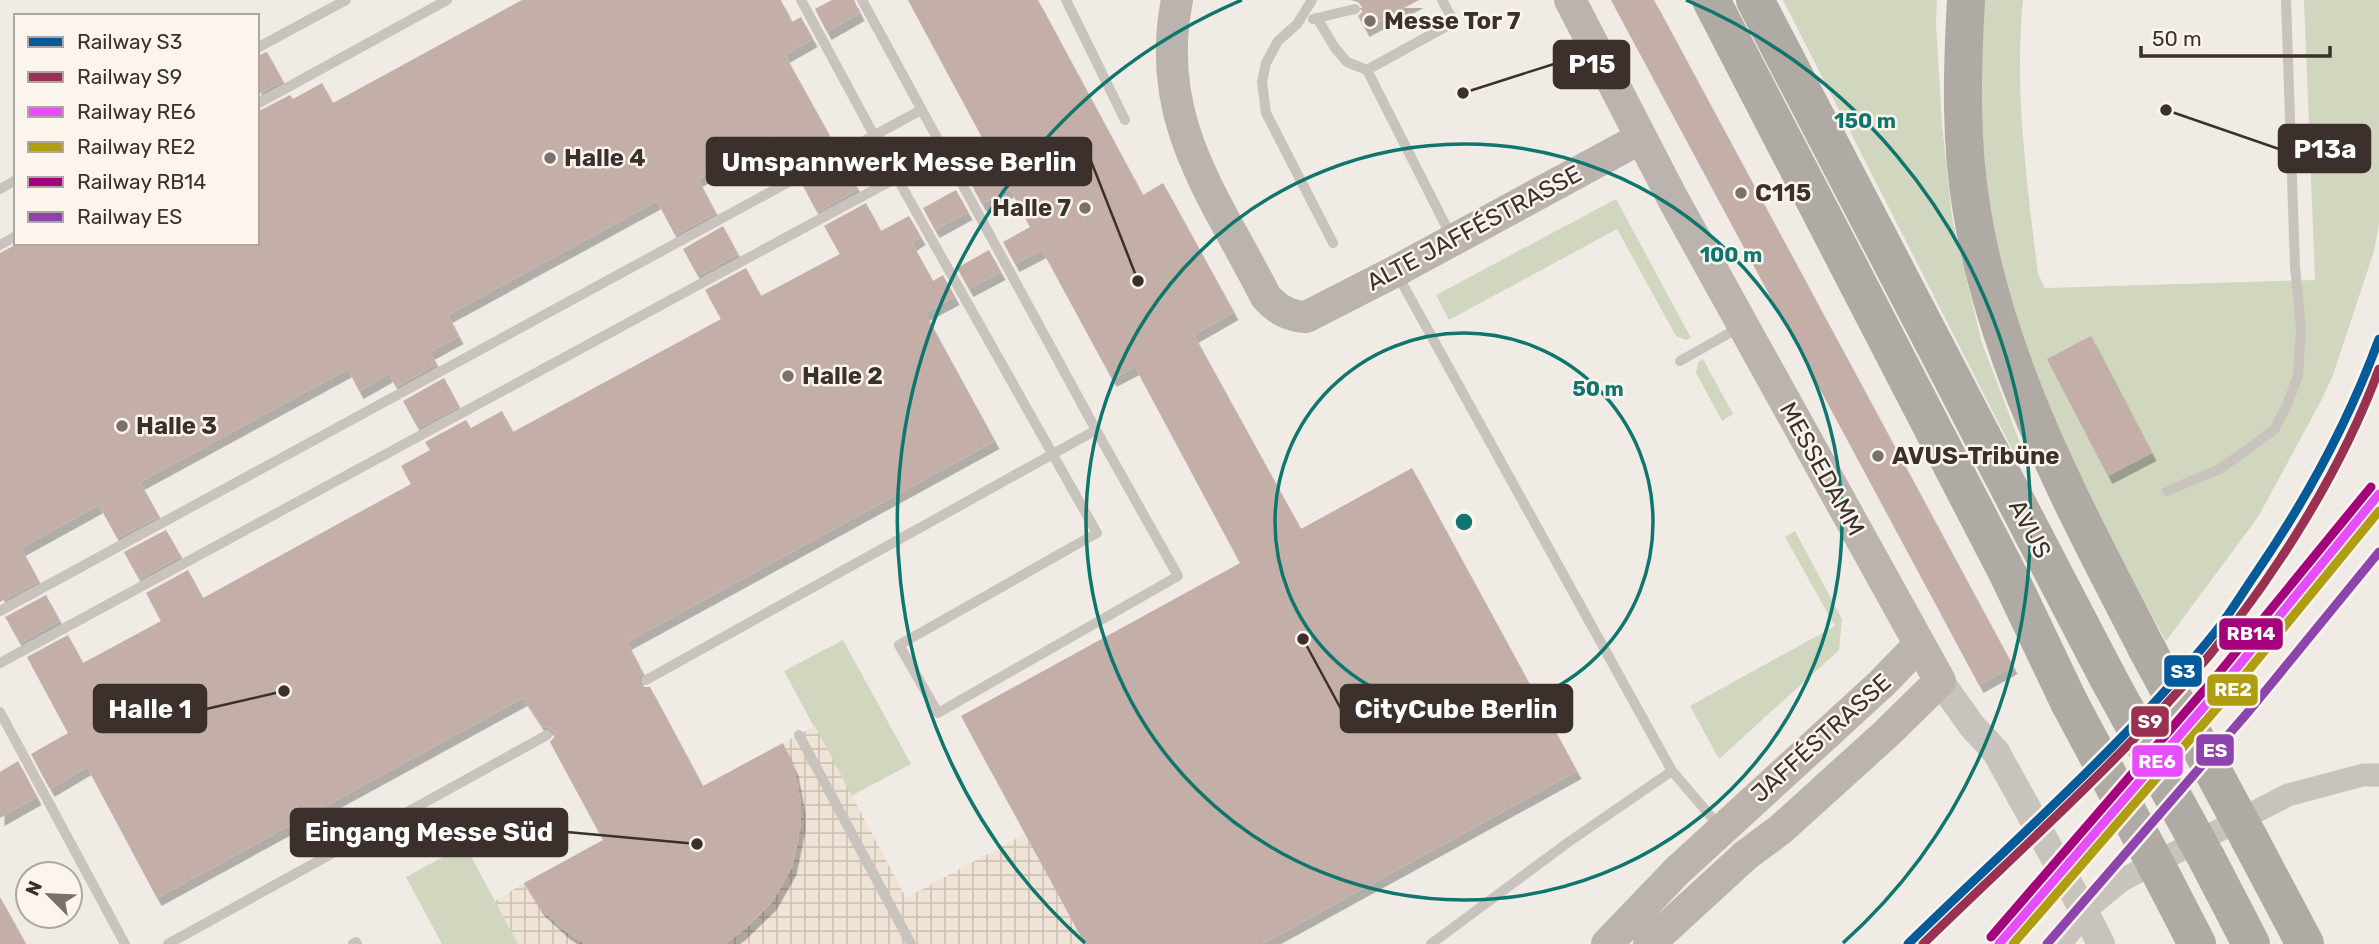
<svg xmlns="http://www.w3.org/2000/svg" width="2379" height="944" font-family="Rubik,sans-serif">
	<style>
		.grass { fill: #d1d6bf }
		.plaza { fill: url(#plaza-grid) }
		.building { fill: #c3afa7; filter: url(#shadow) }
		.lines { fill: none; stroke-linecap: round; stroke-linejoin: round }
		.service { stroke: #c9c3be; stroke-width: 10 }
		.minor { stroke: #c9c3be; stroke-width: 23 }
		.tertiary { stroke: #c9c3be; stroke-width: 28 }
		.secondary { stroke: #bab3ae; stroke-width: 32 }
		.motorway { stroke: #afaaa4; stroke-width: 38 }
		.tertiary-bridge { stroke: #c9c3be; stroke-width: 28 }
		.motorway-bridge { stroke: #afaaa4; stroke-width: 38 }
		.rail-1-casing { stroke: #fbf5ee; stroke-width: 14 }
		.rail-2-casing { stroke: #fbf5ee; stroke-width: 14 }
		.rail-3-casing { stroke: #fbf5ee; stroke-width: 14 }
		.rail-4-casing { stroke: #fbf5ee; stroke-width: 14 }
		.rail-5-casing { stroke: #fbf5ee; stroke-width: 14 }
		.rail-6-casing { stroke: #fbf5ee; stroke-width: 14 }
		.rail-1 { stroke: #055a99; stroke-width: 9 }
		.rail-2 { stroke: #9a3052; stroke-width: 9 }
		.rail-3 { stroke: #e64dff; stroke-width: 9 }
		.rail-4 { stroke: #b19d11; stroke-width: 9 }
		.rail-5 { stroke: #a5027d; stroke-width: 9 }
		.rail-6 { stroke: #8e44ad; stroke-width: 9 }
		.ring { fill: none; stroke: #0f766e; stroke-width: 3.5 }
		.poi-dot { fill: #7a716c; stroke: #fbf5ee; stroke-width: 2.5 }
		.labels { text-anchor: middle; stroke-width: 5; stroke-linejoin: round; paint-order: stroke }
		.poi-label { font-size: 24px; font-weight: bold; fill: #3b302b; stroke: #fbf5ee; text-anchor: start }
		.street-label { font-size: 24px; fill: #3b302b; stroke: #fbf5ee }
		.centre { fill: #0f766e; stroke: #fbf5ee; stroke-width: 3.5 }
		.ring-label { font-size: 21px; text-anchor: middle; font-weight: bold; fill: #0f766e; stroke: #fbf5ee; stroke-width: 5; stroke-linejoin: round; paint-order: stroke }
		.leader { fill: none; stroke: #3b302b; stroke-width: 2.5 }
		.callout-dot { fill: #3b302b; stroke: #fbf5ee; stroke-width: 2.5 }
		.callout { fill: #3b302b; stroke: #3b302b; stroke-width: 2.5 }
		.callout-label { font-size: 26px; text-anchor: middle; font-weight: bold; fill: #fff }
		.line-badge { stroke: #fbf5ee; stroke-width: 2.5 }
		.badge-label { font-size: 19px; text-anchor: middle; font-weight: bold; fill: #fff }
	</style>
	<defs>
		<pattern id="plaza-grid" width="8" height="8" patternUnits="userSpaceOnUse" patternTransform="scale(1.75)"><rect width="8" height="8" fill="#eee3d5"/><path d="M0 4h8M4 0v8" fill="none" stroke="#cdc3b7"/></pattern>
		<filter id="shadow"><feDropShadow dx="4.5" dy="8" stdDeviation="0" flood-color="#0004"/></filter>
	</defs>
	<rect width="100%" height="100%" fill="#f0ebe5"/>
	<path class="grass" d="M 1783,0 L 1937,0 L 1936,24 L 1942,124 L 1952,218 L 1981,340 L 2027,462 L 2019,463 Z
		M 1978,0 L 2023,0 C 2014,91 2027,184 2038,274 L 2045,288 L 2315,280 L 2304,0 L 2379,0 L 2379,224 L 2374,251 L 2333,375 L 2321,401 L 2258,517 L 2166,641 L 2108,539 L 2059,433 L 2019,333 L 1991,246 L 1978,161 Z
		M 1616,199 L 1691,338 L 1686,340 L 1676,336 L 1617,229 L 1449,320 L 1436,295 Z
		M 1703,359 L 1733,414 L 1722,421 L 1696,373 L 1698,362 Z
		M 1795,531 L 1842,619 L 1839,650 L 1719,759 L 1690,706 L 1835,626 L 1785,537 Z
		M 843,640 L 911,764 L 851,796 L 784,671 Z
		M 465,845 L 518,944 L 442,944 L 406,877 Z"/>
	<path class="plaza" d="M 815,726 L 906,898 L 1025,834 L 1085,944 L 724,944 L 754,922 L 772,902 L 792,867 L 797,848 L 801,804 L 794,768 L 783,743 Z
		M 524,883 L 540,908 L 550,918 L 565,931 L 585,944 L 518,944 L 495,901 Z"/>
	<path class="building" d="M 522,0 L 781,0 L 792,22 L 801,17 L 813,39 L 785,55 L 836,147 L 794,170 L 776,136 L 698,179 L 716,213 L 675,235 L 657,201 L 448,315 L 459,336 L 430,352 L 437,364 L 396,387 L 389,374 L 359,391 L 348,369 L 140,482 L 159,516 L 117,538 L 99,505 L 21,548 L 39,581 L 0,602 L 0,253 L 19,243 L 257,243 L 257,112 L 290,95 L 293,99 L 322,83 L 333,103 Z
		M 832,0 L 854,0 L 860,13 L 827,32 L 815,9 Z
		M 908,0 L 1038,0 L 1143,195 L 1163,183 L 1234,312 L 1194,335 L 1301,529 L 1412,468 L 1577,771 L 1262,944 L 1085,944 L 961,716 L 1240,563 L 1135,367 L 1112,379 L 1042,250 L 1015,264 L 1003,242 L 1030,227 L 1010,189 L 982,204 L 970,182 L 998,167 Z
		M 1350,0 L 1419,0 L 1365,29 L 1358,16 L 1362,12 L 1362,7 L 1358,2 Z
		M 1611,0 L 1654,0 L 2013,666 L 1979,685 Z
		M 267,52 L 283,81 L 257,95 L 257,56 Z
		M 843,161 L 858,189 L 817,212 L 802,184 Z
		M 956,190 L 968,212 L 935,230 L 923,208 Z
		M 866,203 L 881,231 L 909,216 L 921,237 L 912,243 L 933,281 L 943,275 L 955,297 L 925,313 L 995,441 L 627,642 L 643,673 L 639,677 L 639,683 L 643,687 L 650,687 L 703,786 L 783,743 L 794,768 L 801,804 L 801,824 L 792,867 L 772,902 L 740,933 L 724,944 L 585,944 L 565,931 L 540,908 L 524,883 L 603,840 L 550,742 L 555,736 L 553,731 L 548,727 L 543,728 L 523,698 L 157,898 L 87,767 L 50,789 L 31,754 L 68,733 L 27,657 L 68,635 L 83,663 L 161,621 L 146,593 L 188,570 L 203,598 L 411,484 L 401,466 L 430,450 L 425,442 L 466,420 L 471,428 L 502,411 L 513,432 L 721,319 L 705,290 L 746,268 L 761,296 L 840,254 L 824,226 Z
		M 723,226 L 738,254 L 698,276 L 683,249 Z
		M 989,250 L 1001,272 L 969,289 L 957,268 Z
		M 2091,336 L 2152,453 L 2108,476 L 2047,359 Z
		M 444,378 L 459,406 L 418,428 L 403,401 Z
		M 166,530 L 181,556 L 139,579 L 124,552 Z
		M 46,595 L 60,621 L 20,643 L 5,617 Z
		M 18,761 L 37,797 L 0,818 L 0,772 Z
		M 0,897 L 26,944 L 0,944 Z"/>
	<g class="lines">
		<path class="service" d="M 801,0 L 897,178 L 1097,533 L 899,645 L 938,713 L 1178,576 L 1096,430 L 862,0
			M 1066,0 L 1125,120
			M 1312,0 L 1297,24 L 1278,41 L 1266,63 L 1262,82 L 1266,113 L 1333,243
			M 1442,0 L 1454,22 L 1367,70 L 1452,238
			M 1317,18 L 1335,48 L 1347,62 L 1367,70
			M 1313,19 L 1355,9
			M 257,48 L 346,0
			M 257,104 L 447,0
			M 0,189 L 16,180
			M 0,245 L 16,236
			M 1397,274 L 1672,771 L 1720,827
			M 1680,361 L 1740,327
			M 2167,491 L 2220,469 L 2274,430 L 2288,403 L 2298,375 L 2301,329 L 2295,267 L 2286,0
			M 0,611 L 921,110
			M 0,663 L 944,152
			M 646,680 L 1096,430
			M 0,712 L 125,944
			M 799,735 L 911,944
			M 168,944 L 547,735
			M 353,944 L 356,942 L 357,944
			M 1431,944 L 1570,841 L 1672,771"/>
		<path class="minor" d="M 2060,944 L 2093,904 L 2122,880 L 2288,795 L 2363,775 L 2379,775"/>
		<path class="tertiary" d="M 1940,681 L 1972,726 L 1996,752
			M 2092,926 L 2101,944"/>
		<path class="secondary" d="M 1177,0 C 1153,121 1215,196 1266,297 C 1277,309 1288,316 1306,317 L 1396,271 L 1641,138
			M 1570,0 L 1673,199 L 1940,681 L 1887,733 L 1781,829 L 1746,855 L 1649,944
			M 1607,944 L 1677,871 L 1881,684 L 1919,645"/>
		<path class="motorway" d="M 1711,0 L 2008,574 L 2069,702
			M 1755,0 L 2107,676
			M 1966,0 C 1962,71 1960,142 1972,212 C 1998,369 2075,509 2147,649
			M 2249,838 L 2305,944
			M 2207,859 L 2251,944
			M 2164,880 L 2197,944"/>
		<path class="tertiary-bridge" d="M 1996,752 L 2092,926"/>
		<path class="motorway-bridge" d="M 2147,649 L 2249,838
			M 2107,676 L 2207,859
			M 2069,702 L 2164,880"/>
		<defs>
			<path id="rail-1" d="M 1908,944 C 2013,841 2125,745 2217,630 C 2231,612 2243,592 2256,573 C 2306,500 2348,423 2379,339"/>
			<path id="rail-2" d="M 1923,944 C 2010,859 2101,778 2182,687 C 2261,599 2338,480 2379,369"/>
			<path id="rail-3" d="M 1999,944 L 2222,686 L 2379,494"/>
			<path id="rail-4" d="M 2013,944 L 2230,693 L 2379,511"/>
			<path id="rail-5" d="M 1991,937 L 2214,679 L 2371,487"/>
			<path id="rail-6" d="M 2047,944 L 2249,711 L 2379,552"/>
		</defs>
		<use href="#rail-1" class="rail-1-casing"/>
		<use href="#rail-2" class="rail-2-casing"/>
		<use href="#rail-3" class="rail-3-casing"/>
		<use href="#rail-4" class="rail-4-casing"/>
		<use href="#rail-5" class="rail-5-casing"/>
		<use href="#rail-6" class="rail-6-casing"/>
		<use href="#rail-1" class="rail-1"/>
		<use href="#rail-2" class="rail-2"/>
		<use href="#rail-3" class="rail-3"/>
		<use href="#rail-4" class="rail-4"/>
		<use href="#rail-5" class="rail-5"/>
		<use href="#rail-6" class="rail-6"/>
	</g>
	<g class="ring">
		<circle cx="1464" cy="522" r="189"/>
		<circle cx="1464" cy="522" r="378"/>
		<path d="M1085 943A567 567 0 0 1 1242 0M1686 0A567 567 0 0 1 1843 943"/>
	</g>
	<g class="poi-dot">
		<circle cx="1370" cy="21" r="7"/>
		<circle cx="550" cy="158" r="7"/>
		<circle cx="1741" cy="193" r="7"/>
		<circle cx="1085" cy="208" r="7"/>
		<circle cx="788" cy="376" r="7"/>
		<circle cx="122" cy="426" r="7"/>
		<circle cx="1878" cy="456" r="7"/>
	</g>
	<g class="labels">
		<g class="poi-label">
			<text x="1384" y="29">Messe Tor 7</text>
			<text x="564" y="166">Halle 4</text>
			<text x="1755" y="201">C115</text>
			<text x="1071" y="216" text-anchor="end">Halle 7</text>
			<text x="802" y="384">Halle 2</text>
			<text x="136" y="434">Halle 3</text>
			<text x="1892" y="464">AVUS-Tribüne</text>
		</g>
		<g class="street-label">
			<text transform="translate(1474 228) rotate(-28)" y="8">ALTE JAFFÉSTRASSE</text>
			<text transform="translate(1822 469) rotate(61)" y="8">MESSEDAMM</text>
			<text transform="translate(2030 529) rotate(62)" y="8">AVUS</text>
			<text transform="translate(1821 738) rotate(-42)" y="8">JAFFÉSTRASSE</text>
		</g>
	</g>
	<circle cx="1464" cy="522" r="10" class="centre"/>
	<g class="ring-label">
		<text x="1865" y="128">150 m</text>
		<text x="1731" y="262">100 m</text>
		<text x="1598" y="396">50 m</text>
	</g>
	<path class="leader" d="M1463 93L1554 64M2166 110L2279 149M1138 281L1091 161M284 691L206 709M1303 639L1341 709M697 844L567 832"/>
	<g class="callout-dot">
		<circle cx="1463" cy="93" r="7"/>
		<circle cx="2166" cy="110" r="7"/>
		<circle cx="1138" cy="281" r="7"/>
		<circle cx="284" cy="691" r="7"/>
		<circle cx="1303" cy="639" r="7"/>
		<circle cx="697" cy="844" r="7"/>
	</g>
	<g class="callout">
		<rect x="1554" y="41" width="75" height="47" rx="7"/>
		<rect x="2279" y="125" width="91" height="47" rx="7"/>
		<rect x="707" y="138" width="384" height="47" rx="7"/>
		<rect x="94" y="685" width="112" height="47" rx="7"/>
		<rect x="1341" y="685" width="231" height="47" rx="7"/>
		<rect x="291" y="809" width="276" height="47" rx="7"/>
	</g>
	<g class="callout-label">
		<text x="1592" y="73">P15</text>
		<text x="2325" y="158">P13a</text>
		<text x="899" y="171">Umspannwerk Messe Berlin</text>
		<text x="150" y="718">Halle 1</text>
		<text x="1456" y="718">CityCube Berlin</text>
		<text x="429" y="841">Eingang Messe Süd</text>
	</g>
	<g class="line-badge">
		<rect x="2218" y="617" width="66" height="34" rx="7" fill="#a5027d"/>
		<rect x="2163" y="654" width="40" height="34" rx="7" fill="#055a99"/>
		<rect x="2206" y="673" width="53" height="34" rx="7" fill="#b19d11"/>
		<rect x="2130" y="705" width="40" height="33" rx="7" fill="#9a3052"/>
		<rect x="2195" y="733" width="40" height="34" rx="7" fill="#8e44ad"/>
		<rect x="2131" y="744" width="53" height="34" rx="7" fill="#e64dff"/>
	</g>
	<g class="badge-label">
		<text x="2251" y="640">RB14</text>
		<text x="2183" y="678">S3</text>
		<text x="2233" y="696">RE2</text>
		<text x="2150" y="728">S9</text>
		<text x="2215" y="757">ES</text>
		<text x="2157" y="768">RE6</text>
	</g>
	<rect x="14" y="14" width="245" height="231" fill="#fbf5ee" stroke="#aea6a0" stroke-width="2"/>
	<rect x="28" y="37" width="35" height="10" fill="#055a99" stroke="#aea6a0" stroke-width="2"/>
	<text x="77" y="49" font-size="21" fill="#3b302b">Railway S3</text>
	<rect x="28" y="72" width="35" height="10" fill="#9a3052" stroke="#aea6a0" stroke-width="2"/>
	<text x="77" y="84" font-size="21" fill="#3b302b">Railway S9</text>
	<rect x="28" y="107" width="35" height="10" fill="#e64dff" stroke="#aea6a0" stroke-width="2"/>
	<text x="77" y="119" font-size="21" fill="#3b302b">Railway RE6</text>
	<rect x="28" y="142" width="35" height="10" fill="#b19d11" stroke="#aea6a0" stroke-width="2"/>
	<text x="77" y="154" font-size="21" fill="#3b302b">Railway RE2</text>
	<rect x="28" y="177" width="35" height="10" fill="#a5027d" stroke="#aea6a0" stroke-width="2"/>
	<text x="77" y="189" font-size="21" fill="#3b302b">Railway RB14</text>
	<rect x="28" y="212" width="35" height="10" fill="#8e44ad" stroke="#aea6a0" stroke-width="2"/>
	<text x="77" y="224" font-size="21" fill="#3b302b">Railway ES</text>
	<g transform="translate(49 895) rotate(294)"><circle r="33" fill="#fbf5ee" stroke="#aea6a0" stroke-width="2"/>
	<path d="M0-5L12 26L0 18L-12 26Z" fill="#7a716c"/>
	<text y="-10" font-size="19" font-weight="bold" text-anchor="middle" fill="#3b302b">N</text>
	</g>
	<path d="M2141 46v10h189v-10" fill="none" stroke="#3b302b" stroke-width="3.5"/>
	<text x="2152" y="46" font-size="21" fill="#3b302b" stroke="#fbf5ee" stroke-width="5" paint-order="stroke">50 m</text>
</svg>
